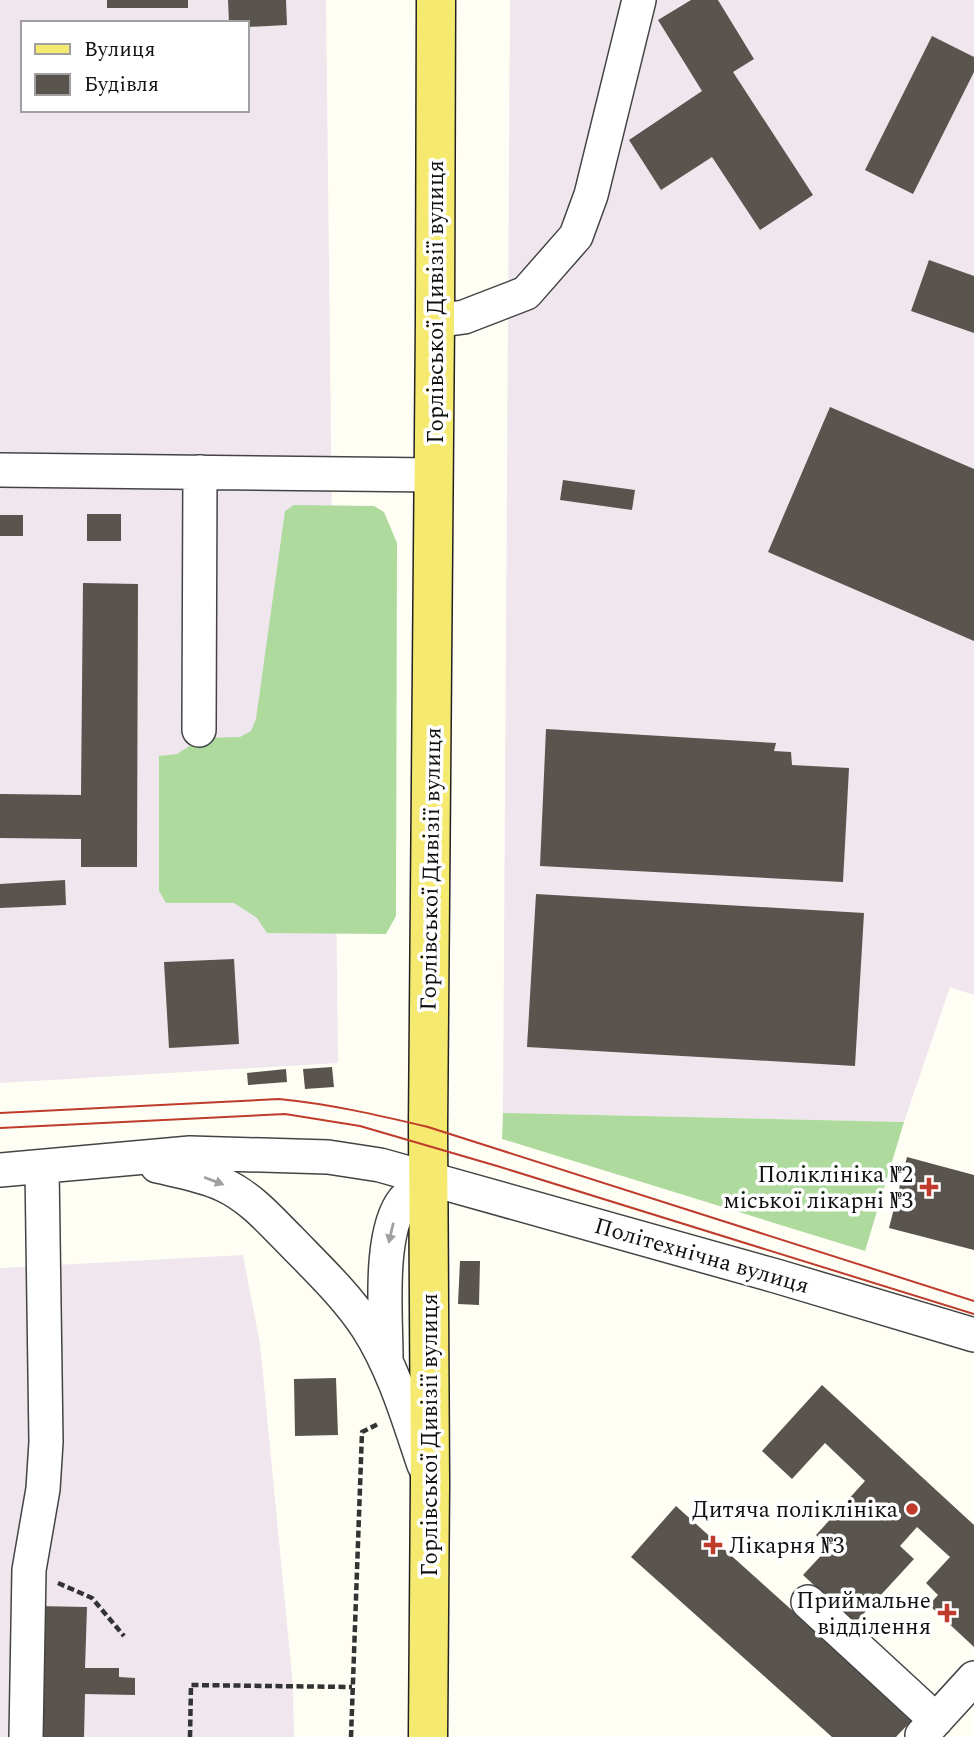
<svg xmlns="http://www.w3.org/2000/svg" width="974" height="1737" font-family="Spectral,serif">
	<style>
		.industrial { fill: #efe6ee; fill-rule: evenodd }
		.forest { fill: #afda9e }
		.building { fill: #59544d }
		.lines { fill: none; stroke-linecap: round; stroke-linejoin: round }
		.minor-casing { stroke: #444; stroke-width: 36 }
		.major-casing { stroke: #222; stroke-width: 41 }
		.path { stroke: #333; stroke-width: 4.5; stroke-dasharray: 7 3.5; stroke-linecap: butt }
		.minor { stroke: #fff; stroke-width: 33 }
		.major { stroke: #f5e96f; stroke-width: 38 }
		.tram { stroke: #bf3b2b; stroke-width: 2 }
		.oneway { fill: #a0a0a0 }
		.poi-dot { fill: #bf3b2b; stroke: #fff; stroke-width: 2.5 }
		.labels { text-anchor: middle; stroke-width: 7; stroke-linejoin: round; paint-order: stroke }
		.street-label { font-size: 23px; fill: #111; stroke: #fff }
		.poi-label { font-size: 23px; fill: #111; stroke: #fff; text-anchor: end }
	</style>
	<rect width="100%" height="100%" fill="#fffef5"/>
	<path class="industrial" d="M 0,0 L 326,0 L 338,1063 L 0,1083 ZM 23,23 L 247,23 L 247,110 L 23,110 Z
		M 510,0 L 974,0 L 974,995 L 950,987 L 904,1122 L 503,1113 Z
		M 243,1255 L 260,1344 L 293,1686 L 294,1737 L 0,1737 L 0,1268 Z"/>
	<path class="forest" d="M 294,505 L 374,506 L 384,512 L 397,543 L 396,916 L 386,934 L 267,933 L 257,918 L 234,903 L 166,903 L 159,891 L 159,756 L 177,754 L 202,738 L 240,737 L 251,731 L 256,719 L 285,511 Z
		M 503,1113 L 904,1122 L 865,1251 L 502,1139 Z"/>
	<path class="building" d="M 107,0 L 188,0 L 188,8 L 107,8 Z
		M 228,0 L 286,0 L 287,25 L 247,27 L 247,23 L 229,23 Z
		M 691,0 L 718,0 L 754,59 L 733,72 L 813,195 L 760,230 L 712,157 L 661,190 L 629,140 L 702,91 L 658,20 Z
		M 932,36 L 974,57 L 974,72 L 913,194 L 865,170 Z
		M 929,260 L 974,276 L 974,333 L 911,311 Z
		M 830,407 L 974,469 L 974,641 L 768,552 Z
		M 563,480 L 635,490 L 632,510 L 560,500 Z
		M 87,514 L 121,514 L 121,541 L 87,541 Z
		M 0,515 L 23,515 L 23,536 L 0,536 Z
		M 83,583 L 138,584 L 137,867 L 81,867 L 81,839 L 0,838 L 0,794 L 81,795 Z
		M 546,729 L 776,743 L 774,751 L 791,752 L 792,765 L 849,768 L 843,882 L 540,866 Z
		M 65,880 L 66,905 L 0,908 L 0,884 Z
		M 536,894 L 864,913 L 855,1066 L 527,1047 Z
		M 234,959 L 239,1044 L 169,1048 L 164,962 Z
		M 332,1067 L 334,1087 L 305,1089 L 303,1069 Z
		M 286,1069 L 287,1082 L 248,1085 L 247,1073 Z
		M 907,1157 L 974,1175 L 974,1250 L 889,1228 Z
		M 460,1261 L 480,1261 L 479,1305 L 458,1304 Z
		M 336,1378 L 338,1435 L 295,1436 L 294,1379 Z
		M 822,1385 L 974,1525 L 974,1647 L 929,1605 L 938,1595 L 926,1583 L 950,1557 L 917,1527 L 900,1546 L 914,1559 L 855,1623 L 803,1575 L 829,1547 L 816,1535 L 865,1481 L 825,1443 L 792,1479 L 762,1451 Z
		M 676,1506 L 913,1719 L 896,1737 L 832,1737 L 631,1557 Z
		M 37,1606 L 87,1607 L 85,1668 L 119,1668 L 119,1677 L 135,1678 L 135,1695 L 85,1694 L 84,1737 L 34,1737 Z"/>
	<g class="lines">
		<defs>
			<path id="minor" d="M 435,321 L 464,317 L 526,293 L 576,236 L 591,195 L 639,0
				M 0,470 L 434,475
				M 199,730 L 200,472
				M 157,1166 C 179,1171 203,1175 224,1185 C 250,1197 269,1219 289,1239 C 316,1267 345,1294 367,1327 C 394,1369 408,1418 424,1465
				M 0,1170 L 190,1153 L 328,1157 L 380,1165 L 776,1276 L 974,1335
				M 386,1357 C 386,1317 378,1232 404,1200 C 411,1192 421,1186 429,1179
				M 808,1602 L 936,1720
				M 922,1735 L 974,1678
				M 26,1737 L 29,1570 L 43,1489 L 46,1442 L 42,1168"/>
			<path id="major" d="M 428,1737 L 430,1483 L 428,1127 L 435,321 L 436,0"/>
		</defs>
		<use href="#minor" class="minor-casing"/>
		<use href="#major" class="major-casing"/>
		<path class="path" d="M 58,1583 L 92,1598 L 124,1636
			M 190,1737 L 191,1685 L 352,1687
			M 351,1737 L 362,1432 L 380,1423"/>
		<use href="#minor" class="minor"/>
		<use href="#major" class="major"/>
		<path class="tram" d="M 0,1113 L 279,1099 C 330,1104 378,1115 428,1127 L 974,1301
			M 0,1128 L 285,1114 L 360,1126 L 497,1166 L 974,1314"/>
	</g>
	<defs><path id="oneway-solid" d="M-6-.8H1V-3.2L6.5 0L1 3.2V.8H-6Z" transform="scale(1.75)"/></defs>
	<g class="oneway">
		<use href="#oneway-solid" transform="translate(214 1181) rotate(21)"/>
		<use href="#oneway-solid" transform="translate(391 1233) rotate(103)"/>
	</g>
	<g class="poi-dot">
		<path d="M925.5 1176.5h7v7h7v7h-7v7h-7v-7h-7v-7h7z"/>
		<circle cx="912" cy="1509" r="7"/>
		<path d="M709.5 1534.5h7v7h7v7h-7v7h-7v-7h-7v-7h7z"/>
		<path d="M943.5 1602.5h7v7h7v7h-7v7h-7v-7h-7v-7h7z"/>
	</g>
	<g class="labels">
		<g class="street-label">
			<text transform="translate(435 302) rotate(-90)" y="8">Горлівської Дивізії вулиця</text>
			<text transform="translate(430 869) rotate(-89)" y="8">Горлівської Дивізії вулиця</text>
			<text transform="translate(702 1255) rotate(16)" y="8">Політехнічна вулиця</text>
			<text transform="translate(429 1435) rotate(-90)" y="8">Горлівської Дивізії вулиця</text>
		</g>
		<g class="poi-label">
			<text x="913" y="1182">Поліклініка №2<tspan x="913" dy="26">міської лікарні №3</tspan></text>
			<text x="898" y="1517">Дитяча поліклініка</text>
			<text x="729" y="1553" text-anchor="start">Лікарня №3</text>
			<text x="931" y="1608">Приймальне<tspan x="931" dy="26">відділення</tspan></text>
		</g>
	</g>
	<rect x="21" y="21" width="228" height="91" fill="#ffffff" stroke="#a0a0a0" stroke-width="2"/>
	<rect x="35" y="44" width="35" height="10" fill="#f5e96f" stroke="#a0a0a0" stroke-width="2"/>
	<text x="84" y="56" font-size="21" fill="#111111">Вулиця</text>
	<rect x="35" y="74" width="35" height="21" fill="#59544d" stroke="#a0a0a0" stroke-width="2"/>
	<text x="84" y="91" font-size="21" fill="#111111">Будівля</text>
</svg>
